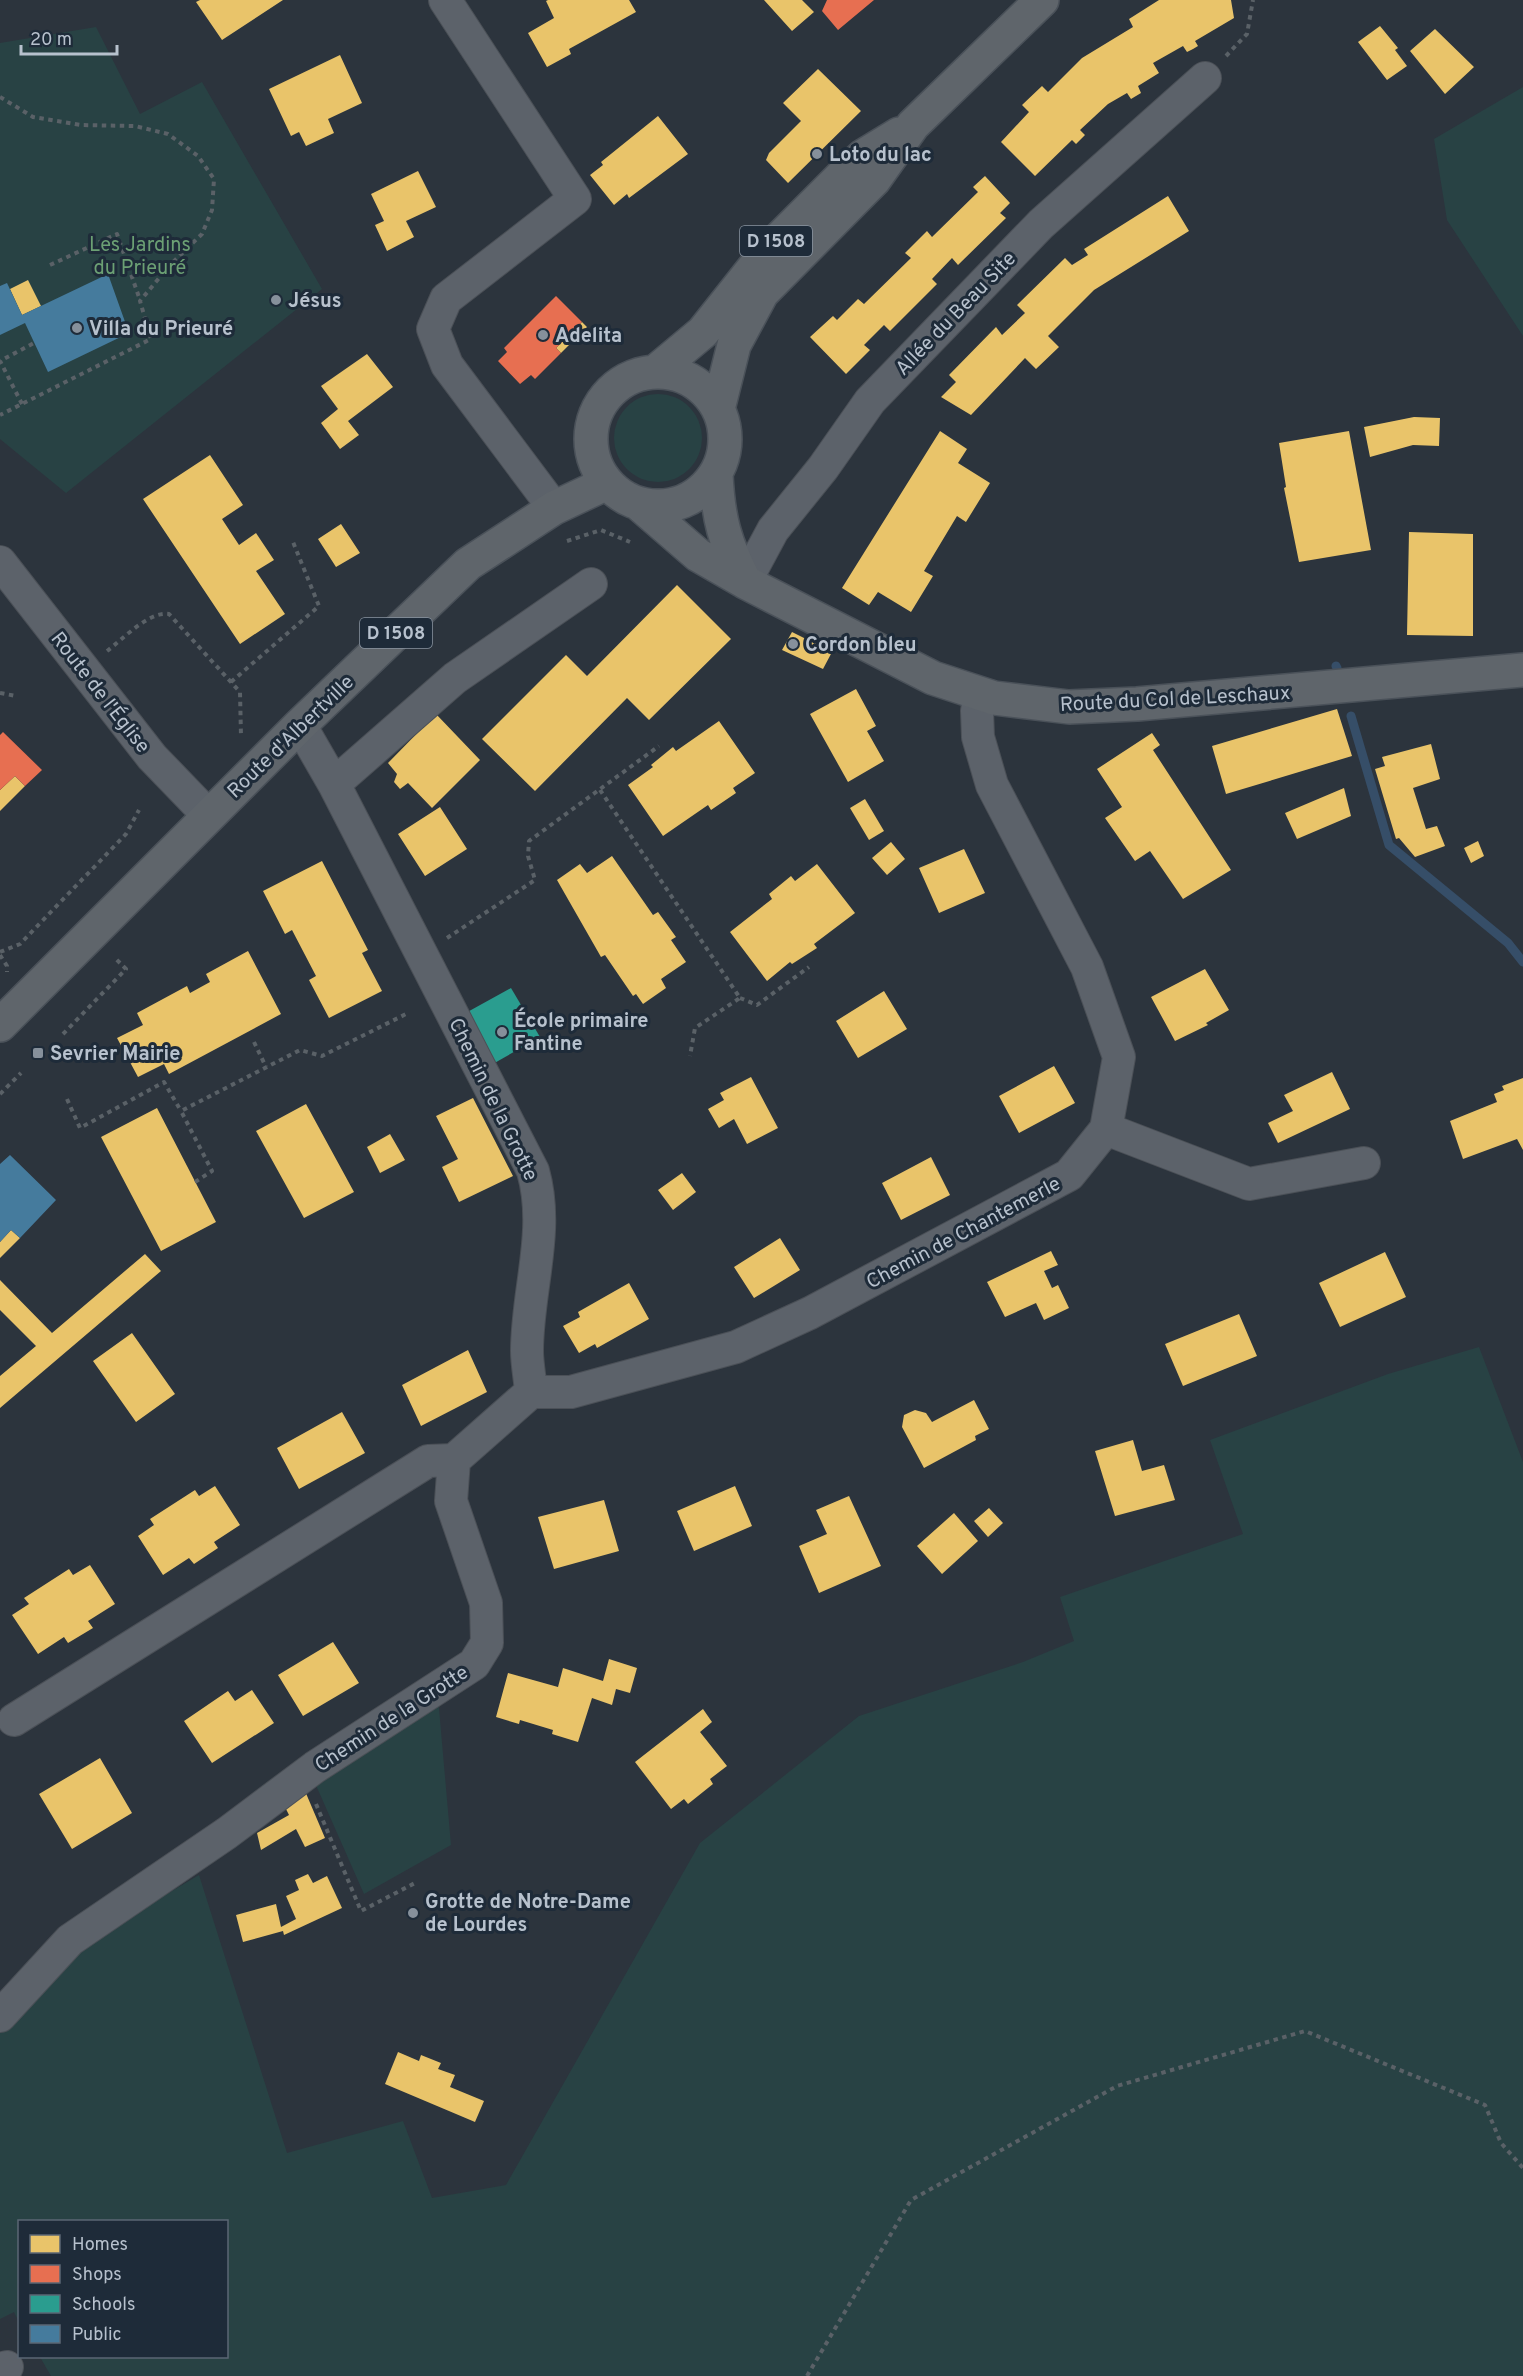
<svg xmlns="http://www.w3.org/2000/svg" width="1523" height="2376" font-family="Overpass,sans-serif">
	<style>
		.green { fill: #284244 }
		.homes { fill: #e9c46a }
		.shops { fill: #e76f51 }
		.schools { fill: #2a9d8f }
		.public { fill: #457b9d }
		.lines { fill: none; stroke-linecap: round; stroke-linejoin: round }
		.stream { stroke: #364e68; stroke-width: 9 }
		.minor-casing { stroke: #4b5057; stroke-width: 34 }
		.major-casing { stroke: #4a5159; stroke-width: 36 }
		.path { stroke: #5a6167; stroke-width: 4; stroke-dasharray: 4.5 4.5; stroke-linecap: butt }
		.minor { stroke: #5c626a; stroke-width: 32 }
		.major { stroke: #5f656b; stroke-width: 33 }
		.poi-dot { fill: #86909b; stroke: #1e2b39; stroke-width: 2 }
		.labels { text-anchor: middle; stroke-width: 6; stroke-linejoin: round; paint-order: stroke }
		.shield { fill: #1e2b39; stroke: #8994a1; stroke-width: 1.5 }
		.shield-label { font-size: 18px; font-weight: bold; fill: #b7c1cd }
		.poi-label { font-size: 20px; font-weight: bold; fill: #b7c1cd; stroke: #1e2b39; text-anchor: start }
		.park-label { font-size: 20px; fill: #6ca074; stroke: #1e2b39 }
		.street-label { font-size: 20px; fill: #b7c1cd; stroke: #1e2b39 }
	</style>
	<rect width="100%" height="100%" fill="#2c343d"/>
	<path class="green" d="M 96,27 L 140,114 L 202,82 L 322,289 L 66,493 L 0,439 L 0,43 Z
		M 1523,87 L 1523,336 L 1447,220 L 1434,139 Z
		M614 438a44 44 0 1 1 88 0a44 44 0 1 1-88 0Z
		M 1479,1347 L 1523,1462 L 1523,2376 L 51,2376 L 40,2357 L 226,2356 L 226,2222 L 20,2222 L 19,2322 L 14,2312 L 0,2319 L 0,1993 L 199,1875 L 287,2153 L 403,2121 L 432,2198 L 506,2185 L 700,1843 L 859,1716 L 1023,1662 L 1074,1641 L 1060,1597 L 1243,1534 L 1210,1440 L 1388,1374 Z
		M 438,1697 L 451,1845 L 364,1894 L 315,1783 Z"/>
	<path class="homes" d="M 200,0 L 283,0 L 222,40 L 196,2 Z
		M 548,0 L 629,0 L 636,12 L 569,49 L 571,54 L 547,67 L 528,33 L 554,18 L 546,1 Z
		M 764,0 L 802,0 L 814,12 L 792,31 Z
		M 1159,0 L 1231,0 L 1234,18 L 1195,41 L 1198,46 L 1193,49 L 1187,52 L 1183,46 L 1153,63 L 1159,73 L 1138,86 L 1141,93 L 1131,99 L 1127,93 L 1108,104 L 1080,130 L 1085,135 L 1076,144 L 1072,140 L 1035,176 L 1001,142 L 1029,112 L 1022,105 L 1042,86 L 1048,92 L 1082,58 L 1133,27 L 1129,19 Z
		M 1380,26 L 1398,48 L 1395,50 L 1407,66 L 1387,80 L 1358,42 Z
		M 1435,29 L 1474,67 L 1445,94 L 1410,51 Z
		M 340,55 L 362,103 L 328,119 L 334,133 L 306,146 L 299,132 L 291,136 L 269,89 Z
		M 818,69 L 861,111 L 788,183 L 766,160 L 769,153 L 801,121 L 783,103 Z
		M 658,116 L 688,154 L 629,198 L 627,194 L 614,205 L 590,175 L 603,165 L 601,162 Z
		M 418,171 L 436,207 L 406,221 L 414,237 L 387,251 L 375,225 L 384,221 L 371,194 Z
		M 985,176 L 1010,203 L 1000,213 L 1006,218 L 958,265 L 952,258 L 932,279 L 937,284 L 890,331 L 884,325 L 864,345 L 870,350 L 846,374 L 810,337 L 833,316 L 837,320 L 858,299 L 864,304 L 911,258 L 905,253 L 927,231 L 932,237 L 978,192 L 973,187 Z
		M 1168,196 L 1189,231 L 1094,290 L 1048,336 L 1059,347 L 1036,369 L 1025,358 L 971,415 L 941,397 L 956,382 L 949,375 L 996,327 L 1002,335 L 1025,313 L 1017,305 L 1065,258 L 1072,265 L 1088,255 L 1084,249 Z
		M 28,280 L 41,306 L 22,315 L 10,289 Z
		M 582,322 L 587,327 L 561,353 L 556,348 Z
		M 367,354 L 393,387 L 348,421 L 359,435 L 340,449 L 321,423 L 338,409 L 321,386 Z
		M 1414,417 L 1440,418 L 1439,446 L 1413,445 L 1370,457 L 1364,427 Z
		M 940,431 L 967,449 L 958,463 L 990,483 L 966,522 L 957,516 L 924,571 L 933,576 L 911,612 L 878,592 L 869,605 L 842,588 Z
		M 1349,431 L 1371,550 L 1299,562 L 1284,488 L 1286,487 L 1279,443 Z
		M 210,455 L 243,505 L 222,519 L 239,545 L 256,533 L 274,560 L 256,571 L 285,614 L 240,644 L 143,499 Z
		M 341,524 L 360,553 L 336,567 L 318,539 Z
		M 1409,532 L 1473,534 L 1473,636 L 1407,635 Z
		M 677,585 L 731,639 L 649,720 L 627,698 L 535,791 L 482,739 L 566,655 L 587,676 Z
		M 792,632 L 832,652 L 823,669 L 782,650 Z
		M 856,689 L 876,726 L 867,731 L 884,761 L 848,782 L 810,714 Z
		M 1337,709 L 1352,756 L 1226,794 L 1212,746 Z
		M 436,714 L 480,760 L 432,808 L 408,783 L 400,789 L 394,782 L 397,774 L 388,763 Z
		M 719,721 L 755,773 L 733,788 L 736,793 L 711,810 L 708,805 L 663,836 L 628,785 L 653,767 L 651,765 L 673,747 L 676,751 Z
		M 1152,733 L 1160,745 L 1153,750 L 1231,870 L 1183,899 L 1150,851 L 1135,861 L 1105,818 L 1122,807 L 1097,769 Z
		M 1431,744 L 1440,779 L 1413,788 L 1426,829 L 1437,826 L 1445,846 L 1415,857 L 1399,838 L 1396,839 L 1375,769 L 1385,766 L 1382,757 Z
		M 15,776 L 25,786 L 0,811 L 0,790 Z
		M 1344,788 L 1351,816 L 1297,839 L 1285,813 Z
		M 865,799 L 884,831 L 869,840 L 850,808 Z
		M 440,807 L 467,849 L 425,876 L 398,834 Z
		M 1478,841 L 1484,856 L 1471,863 L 1464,848 Z
		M 891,842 L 905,859 L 887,875 L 872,858 Z
		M 964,849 L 985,893 L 939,913 L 919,868 Z
		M 612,856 L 653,915 L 658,912 L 676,937 L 671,940 L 686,962 L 661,979 L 666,988 L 643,1004 L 636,994 L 633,996 L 605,955 L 601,957 L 557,880 L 580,864 L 587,873 Z
		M 322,861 L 368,950 L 362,953 L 382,991 L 329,1018 L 309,980 L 316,976 L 292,930 L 285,934 L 263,891 Z
		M 817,864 L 855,913 L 814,944 L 817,948 L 792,964 L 790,962 L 767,981 L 730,932 L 772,899 L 769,894 L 791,876 L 795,881 Z
		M 248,951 L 281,1014 L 169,1074 L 164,1064 L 138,1077 L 117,1038 L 143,1025 L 137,1013 L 187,986 L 190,993 L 210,982 L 206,974 Z
		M 1205,969 L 1229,1010 L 1206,1023 L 1208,1025 L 1175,1041 L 1151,997 Z
		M 884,991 L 907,1029 L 858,1058 L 836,1021 Z
		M 1054,1066 L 1075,1103 L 1019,1133 L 999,1096 Z
		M 1332,1072 L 1350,1109 L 1278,1143 L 1268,1123 L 1293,1111 L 1284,1095 Z
		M 751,1077 L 778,1128 L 747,1144 L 734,1119 L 719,1128 L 708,1109 L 724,1100 L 720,1093 Z
		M 1523,1078 L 1523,1150 L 1517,1139 L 1463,1159 L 1450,1121 L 1497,1102 L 1494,1094 L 1504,1090 L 1502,1086 Z
		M 473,1098 L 513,1176 L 459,1202 L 442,1167 L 458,1159 L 436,1116 Z
		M 306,1104 L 354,1192 L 304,1218 L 256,1131 Z
		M 157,1108 L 216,1222 L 161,1251 L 101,1137 Z
		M 390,1134 L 405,1160 L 380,1173 L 367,1147 Z
		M 931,1157 L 950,1195 L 901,1220 L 882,1183 Z
		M 682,1173 L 696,1192 L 673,1210 L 658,1190 Z
		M 11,1230 L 20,1238 L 0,1258 L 0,1242 Z
		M 780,1238 L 800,1270 L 754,1298 L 734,1267 Z
		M 1051,1251 L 1058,1265 L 1044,1271 L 1052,1288 L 1058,1285 L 1069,1308 L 1044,1320 L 1036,1303 L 1005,1317 L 987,1282 Z
		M 1385,1252 L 1406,1297 L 1340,1327 L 1319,1283 Z
		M 145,1254 L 161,1271 L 0,1408 L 0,1376 L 36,1346 L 0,1310 L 0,1280 L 52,1333 Z
		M 629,1283 L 649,1319 L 597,1348 L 595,1344 L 579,1353 L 563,1326 L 580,1317 L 578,1312 Z
		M 1239,1314 L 1257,1356 L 1183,1386 L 1165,1344 Z
		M 132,1333 L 175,1394 L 136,1422 L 93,1361 Z
		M 468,1350 L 487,1392 L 421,1426 L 402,1385 Z
		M 974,1400 L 989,1429 L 975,1436 L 976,1440 L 924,1468 L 902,1427 L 904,1415 L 915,1410 L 926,1413 L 932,1422 Z
		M 342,1412 L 365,1453 L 299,1489 L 277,1448 Z
		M 1133,1440 L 1142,1471 L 1164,1465 L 1175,1500 L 1115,1516 L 1095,1451 Z
		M 215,1486 L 240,1525 L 214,1542 L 218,1548 L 194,1564 L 189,1558 L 163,1575 L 138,1536 L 154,1525 L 150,1519 L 195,1490 L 199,1496 Z
		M 735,1486 L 752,1526 L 694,1551 L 677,1511 Z
		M 849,1496 L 881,1566 L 819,1593 L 799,1546 L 827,1534 L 816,1510 Z
		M 604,1500 L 619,1551 L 554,1569 L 538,1517 Z
		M 989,1508 L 1003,1523 L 988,1537 L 974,1521 Z
		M 954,1513 L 978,1541 L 942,1574 L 917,1546 Z
		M 90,1565 L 115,1604 L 88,1621 L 93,1628 L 68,1643 L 64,1637 L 38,1654 L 12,1615 L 29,1604 L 24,1598 L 69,1569 L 73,1575 Z
		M 333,1642 L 359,1683 L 303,1716 L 278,1675 Z
		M 609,1659 L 637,1668 L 630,1693 L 616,1689 L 612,1705 L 592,1698 L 578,1742 L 552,1734 L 553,1730 L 520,1720 L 519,1724 L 496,1717 L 508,1673 L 558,1687 L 563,1668 L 603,1681 Z
		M 252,1690 L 274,1723 L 212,1763 L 184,1721 L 228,1691 L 235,1701 Z
		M 703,1709 L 712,1722 L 700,1732 L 727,1766 L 710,1779 L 713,1784 L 688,1804 L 684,1799 L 671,1809 L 635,1762 Z
		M 100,1758 L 132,1813 L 72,1849 L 39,1794 Z
		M 305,1791 L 325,1838 L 305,1847 L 296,1829 L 261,1850 L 257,1833 L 289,1815 L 285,1807 Z
		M 308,1874 L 313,1883 L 327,1876 L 342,1908 L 284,1935 L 283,1931 L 243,1942 L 236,1915 L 276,1904 L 281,1927 L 296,1919 L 286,1896 L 299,1890 L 295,1880 Z
		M 398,2052 L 419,2061 L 421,2055 L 441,2063 L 438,2069 L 455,2075 L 450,2087 L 484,2101 L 475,2122 L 385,2084 Z"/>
	<path class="shops" d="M 827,0 L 874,0 L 838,30 L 822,11 Z
		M 556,296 L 582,322 L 556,348 L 561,353 L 535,379 L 531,375 L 520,384 L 498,361 L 507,352 L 504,348 Z
		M 3,732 L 42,770 L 25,786 L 15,776 L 0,790 L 0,735 Z"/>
	<path class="schools" d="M 511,988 L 540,1037 L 491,1065 L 462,1015 Z"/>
	<path class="public" d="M 108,274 L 129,333 L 48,372 L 25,323 L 0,335 L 0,286 L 7,283 L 22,315 Z
		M 10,1155 L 56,1200 L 20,1238 L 11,1230 L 0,1242 L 0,1164 Z"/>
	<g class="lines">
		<path class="stream" d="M 1336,666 L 1337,668
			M 1351,716 L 1389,845 L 1508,943 L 1523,962"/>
		<defs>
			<path id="minor" d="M 445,0 L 575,199 L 446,299 L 433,329 L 447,365 L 554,508
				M 0,562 L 152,757 L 208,815
				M 745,582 L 773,530 L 823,468 L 870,401 L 1041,224 L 1205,78
				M 334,784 L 455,678 L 591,584
				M 1106,1129 L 1249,1184 L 1364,1163
				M 531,1392 L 571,1392 L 736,1347 L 810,1313 L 1069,1175 L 1106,1129 L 1119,1057 L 1087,967 L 992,785 L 978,737 L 977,711 L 980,695
				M 14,1720 L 428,1461 L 454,1460
				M 0,2016 L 70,1940 L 227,1833 L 315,1767 L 474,1664 L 487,1643 L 486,1603 L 451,1501 L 454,1460 L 531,1392 C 530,1378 527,1364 527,1351 C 527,1290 550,1231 533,1171 L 334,784 L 300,725
				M 0,2369 L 7,2367"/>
			<path id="major" d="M591 439a67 67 0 1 1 134 0a67 67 0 1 1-134 0Z
				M 655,372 L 703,332 L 768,250 L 846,172 L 863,156 L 899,134
				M 718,409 L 734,345 L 762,293 L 874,180 L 913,125 L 1042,0
				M 716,474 C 718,519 725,543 745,582
				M 639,504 L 698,555 L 745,582 L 933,678 L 994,698 L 1069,707 L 1137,704 L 1523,670
				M 0,1025 L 300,725 L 468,564 L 554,508 L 607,483"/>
		</defs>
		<use href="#minor" class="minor-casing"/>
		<use href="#major" class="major-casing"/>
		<path class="path" d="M 1226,56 L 1247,34 L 1253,0
			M 0,97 L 33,117 L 81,125 L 135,126 L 168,134 L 198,156 L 214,179 L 212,210 L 202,234 L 170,265 L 140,301 L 151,339 L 0,415
			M 50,265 L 117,234 L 140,300
			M 22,404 L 0,361 L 34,343
			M 567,541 L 601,530 L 630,542
			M 107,651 C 123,639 149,611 169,614 L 240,692 L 241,736
			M 231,682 L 319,606 L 293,542
			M 0,693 L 16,696
			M 600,790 L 740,998 L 695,1028 L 690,1056
			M 447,938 L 535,880 L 528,856 L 529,841 L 659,746
			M 0,952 L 20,944 L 126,834 L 139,810
			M 0,955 L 7,966 L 7,972
			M 740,998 L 757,1005 L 809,967
			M 63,1034 L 126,969 L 114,957
			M 254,1042 L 266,1067
			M 0,1094 L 21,1073
			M 67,1099 L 80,1128 L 164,1082 L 181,1111
			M 195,1182 L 212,1171 L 181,1111 L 300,1050 L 322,1056 L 408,1013
			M 316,1804 L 361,1911 L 415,1883
			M 807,2376 L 911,2200 L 1117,2086 L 1305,2031 L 1485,2105 L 1501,2143 L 1523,2168"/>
		<use href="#minor" class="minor"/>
		<use href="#major" class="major"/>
	</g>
	<g class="poi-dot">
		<circle cx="817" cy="154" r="6"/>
		<circle cx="276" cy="300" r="6"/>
		<circle cx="77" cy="328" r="6"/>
		<circle cx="543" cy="335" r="6"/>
		<circle cx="793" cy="644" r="6"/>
		<circle cx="502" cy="1032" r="6"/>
		<rect x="32" y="1047" width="12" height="12" rx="3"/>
		<circle cx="413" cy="1913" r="6"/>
	</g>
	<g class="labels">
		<g class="shield">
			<rect x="740" y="226" width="72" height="30" rx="4.5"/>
			<rect x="360" y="618" width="72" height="30" rx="4.5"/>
		</g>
		<g class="shield-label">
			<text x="776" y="247">D 1508</text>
			<text x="396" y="639">D 1508</text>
		</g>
		<g class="poi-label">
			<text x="829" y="161">Loto du lac</text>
			<text x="288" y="307">Jésus</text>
			<text x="89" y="335">Villa du Prieuré</text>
			<text x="555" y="342">Adelita</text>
			<text x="805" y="651">Cordon bleu</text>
			<text x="514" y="1027">École primaire<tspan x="514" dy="23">Fantine</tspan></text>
			<text x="50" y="1060">Sevrier Mairie</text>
			<text x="425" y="1908">Grotte de Notre-Dame<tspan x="425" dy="23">de Lourdes</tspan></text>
		</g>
		<g class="park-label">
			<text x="140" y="251">Les Jardins<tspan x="140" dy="23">du Prieuré</tspan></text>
		</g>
		<g class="street-label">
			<text transform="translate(955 313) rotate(-46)" y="7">Allée du Beau Site</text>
			<text transform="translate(101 692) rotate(52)" y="7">Route de l'Église</text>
			<text transform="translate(1175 698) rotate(-3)" y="7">Route du Col de Leschaux</text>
			<text transform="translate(290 736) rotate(-44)" y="7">Route d'Albertville</text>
			<text transform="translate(494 1099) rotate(64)" y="7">Chemin de la Grotte</text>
			<text transform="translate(963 1232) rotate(-28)" y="7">Chemin de Chantemerle</text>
			<text transform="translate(391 1718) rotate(-33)" y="7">Chemin de la Grotte</text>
		</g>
	</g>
	<rect x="18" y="2220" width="210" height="138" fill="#1e2b39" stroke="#5b6774" stroke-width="1.5"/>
	<rect x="30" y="2235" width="30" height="18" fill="#e9c46a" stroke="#5b6774" stroke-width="1.5"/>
	<text x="72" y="2250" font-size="18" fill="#b7c1cd">Homes</text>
	<rect x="30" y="2265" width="30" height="18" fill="#e76f51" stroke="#5b6774" stroke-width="1.5"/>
	<text x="72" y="2280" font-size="18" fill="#b7c1cd">Shops</text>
	<rect x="30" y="2295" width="30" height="18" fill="#2a9d8f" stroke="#5b6774" stroke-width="1.5"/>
	<text x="72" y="2310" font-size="18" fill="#b7c1cd">Schools</text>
	<rect x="30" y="2325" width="30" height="18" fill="#457b9d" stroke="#5b6774" stroke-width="1.5"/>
	<text x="72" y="2340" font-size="18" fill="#b7c1cd">Public</text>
	<path d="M21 45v9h96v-9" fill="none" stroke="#b7c1cd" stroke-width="3"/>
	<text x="30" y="45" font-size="18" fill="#b7c1cd" stroke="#1e2b39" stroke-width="4.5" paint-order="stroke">20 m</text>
</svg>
